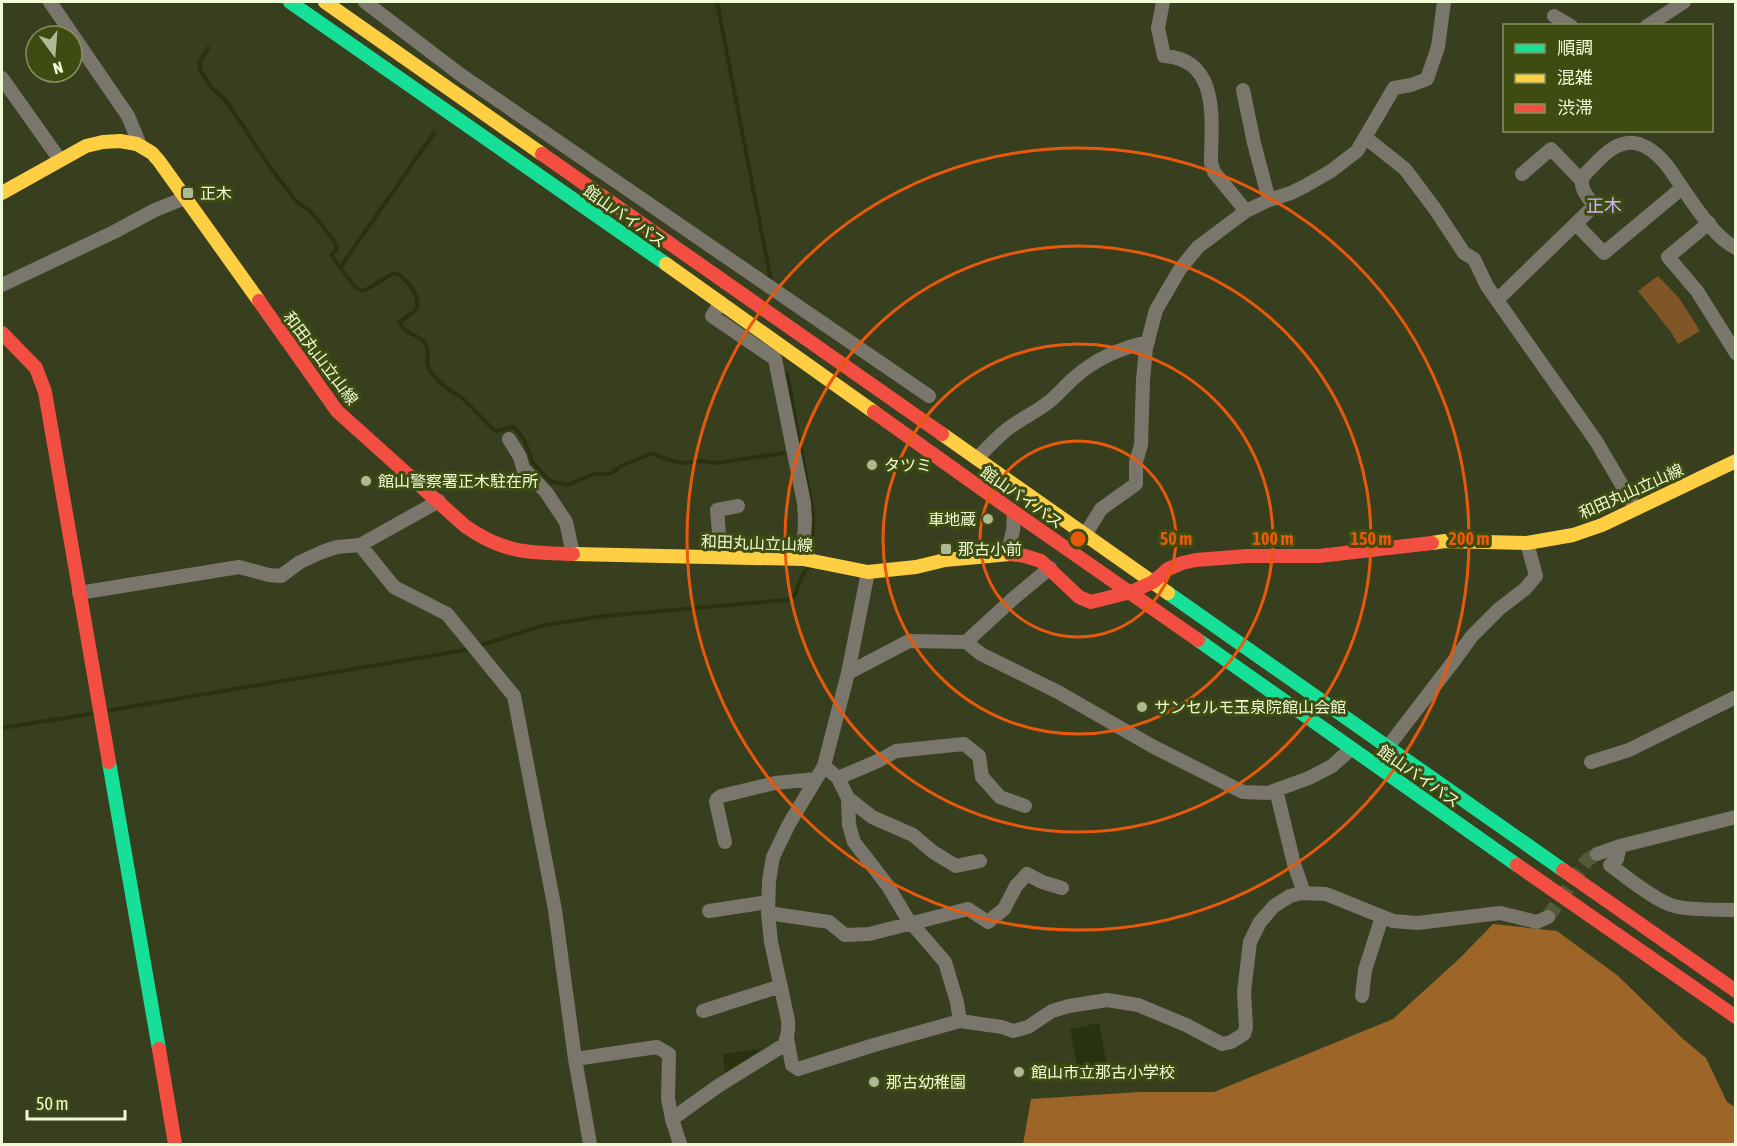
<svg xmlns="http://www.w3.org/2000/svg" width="1737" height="1146" font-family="'Asap Condensed','Noto Sans JP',sans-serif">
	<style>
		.green { fill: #815627 }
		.forest { fill: #9d6528 }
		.water { fill: #29320e }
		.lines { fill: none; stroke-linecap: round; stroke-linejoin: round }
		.stream { stroke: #29320e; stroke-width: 4 }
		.street-tunnel { stroke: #535b3a; stroke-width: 14; stroke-dasharray: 14 7; stroke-linecap: butt }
		.street { stroke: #7a766c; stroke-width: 14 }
		.fast { stroke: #16e098; stroke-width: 14 }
		.slow { stroke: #ffcf43; stroke-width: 14 }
		.jam { stroke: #f24e42; stroke-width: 14 }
		.ring { fill: none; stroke: #e8590c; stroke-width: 3 }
		.poi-dot { fill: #afb995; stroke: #3e4c12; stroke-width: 2 }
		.labels { text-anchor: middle; stroke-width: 6; stroke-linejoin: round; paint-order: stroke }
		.poi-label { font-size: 16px; fill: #effbd5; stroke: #3e4c12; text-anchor: start }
		.street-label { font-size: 16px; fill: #effbd5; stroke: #3e4c12 }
		.neighbourhood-label { font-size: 18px; fill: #ccb2f7; stroke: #3e4c12 }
		.centre { fill: #e8590c; stroke: #3e4c12; stroke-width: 3 }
		.ring-label { font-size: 18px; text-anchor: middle; font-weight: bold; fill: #e8590c; stroke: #3e4c12; stroke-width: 6; stroke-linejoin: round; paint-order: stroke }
	</style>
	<rect width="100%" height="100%" fill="#373f1f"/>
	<path class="green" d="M 1658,276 L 1679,298 L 1700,331 L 1678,344 L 1671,332 L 1638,291 Z"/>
	<path class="forest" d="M 1493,924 L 1557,931 L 1617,975 L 1683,1039 L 1706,1058 L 1727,1102 L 1735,1107 L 1735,1144 L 1023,1144 L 1031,1099 L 1140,1092 L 1214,1092 L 1393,1019 L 1460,958 Z"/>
	<path class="water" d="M 1099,1023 L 1108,1070 L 1079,1076 L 1070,1029 Z
		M 763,1048 L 725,1073 L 723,1054 Z"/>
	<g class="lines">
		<path class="stream" d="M 717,2 L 771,281
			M 208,48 L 199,63 L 201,72 L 212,88 L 225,100 L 244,127 L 269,166 L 297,202 L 311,212 L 333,239 L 336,246 L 336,250 L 331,255 L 356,288 L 363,291 L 367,289 L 394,273 C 404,275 420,295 417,307 C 416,313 404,317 400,322 C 404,334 417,334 424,342 C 432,351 424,360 429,369 C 433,376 443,385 449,390 C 453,393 457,394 461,397 C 473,407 483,420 495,431 L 514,427 L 524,439 L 533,463 L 550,481 L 558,483 L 567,485 L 594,474 L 610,474 L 623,465 L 653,453 L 660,457 L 680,463 L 703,461 L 716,463 L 784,453
			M 342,267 L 344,262 L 434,133
			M 787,374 L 813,513 L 812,551
			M 478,646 L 545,625 L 604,616 L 786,600 L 794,597 L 803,574 L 809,567
			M 106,711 L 471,649
			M 2,728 L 96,713"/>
		<path class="street-tunnel" d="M 1548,917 L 1587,860 L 1597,854"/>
		<path class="street" d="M 50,2 L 128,116 L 140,145
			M 365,2 L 461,75 L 929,396
			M 1163,2 L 1158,28 L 1164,56 C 1221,59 1211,123 1211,163 L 1214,172 L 1246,211
			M 1554,16 L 1571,26
			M 1647,26 L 1684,2
			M 2,78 L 60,160
			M 1243,90 L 1254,143 L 1269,200
			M 1366,138 L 1405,169 L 1435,209 L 1464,253 L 1474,259 L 1487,286 L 1596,441 L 1636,509
			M 1522,174 L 1551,149 L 1582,181
			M 1709,223 L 1668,257 L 1697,291 L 1736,353
			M 1576,224 L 1604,253 L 1682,188
			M 2,285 L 114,232 L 155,210 L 185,198
			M 1497,300 L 1594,206 C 1590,200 1581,190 1582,182 C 1582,176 1588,171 1592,167 C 1604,154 1620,138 1639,144 C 1659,151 1670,169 1681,186 C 1695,206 1714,237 1736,248
			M 721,303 L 712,316 L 775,359 L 804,503 L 805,520 L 803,559
			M 509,439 L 520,457 L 523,468 L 546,492 L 566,522 L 573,554
			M 977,458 C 986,450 994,440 1004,432 C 1016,421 1033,414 1046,404 C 1057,396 1064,387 1074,378 C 1095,359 1120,348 1148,342
			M 1085,535 L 1101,509 L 1136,484 L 1136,462 L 1141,445 L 1143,380 L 1146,348 L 1156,310 L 1180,269 L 1198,247 L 1246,211 L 1269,200 L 1291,193 L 1305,186 L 1331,171 L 1357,151 L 1394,88 L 1411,85 L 1427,79 L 1438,47 L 1444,2
			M 360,545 L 394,587 L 447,614 L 514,696 L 555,910 L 575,1059 L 590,1144
			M 1007,554 L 1013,531 L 1014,512
			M 721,557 L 717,510 L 738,506
			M 79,593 L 239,567 L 269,575 L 281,576 L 300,562 L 322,552 L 337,547 L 360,545 L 439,501
			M 966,642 L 1015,597 L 1050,568
			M 848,673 L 909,641 L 966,642 L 981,654 L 1058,692 L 1152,746 L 1243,792 L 1268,793 L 1309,778 L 1332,766 L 1351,749
			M 1387,748 L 1453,662 L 1472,636 L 1499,609 L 1525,589 L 1536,576 L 1527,543
			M 1591,762 L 1629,750 L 1736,697
			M 824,766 L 838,778 L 848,798 L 849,825 L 854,842 L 888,886 L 907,918 L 945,962 L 957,1002 L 960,1021
			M 838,778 L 878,761 L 896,751 L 964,744 L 979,756 L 982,777 L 1000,797 L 1025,806
			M 1276,790 L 1294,864 L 1304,893
			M 848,798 L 872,817 L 913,835 L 933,852 L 956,866 L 980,861
			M 725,842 L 716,802 L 717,799 L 721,796 L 775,783 L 816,779
			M 1620,846 L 1617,859 L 1610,865 C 1625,876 1657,902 1674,906 C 1693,911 1716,909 1736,910
			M 1597,854 L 1620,846 L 1736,817
			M 709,911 L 768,902
			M 768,913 L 829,922 L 845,935 L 869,934 L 968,909 L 988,922 L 1004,909 L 1016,886 L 1027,874 L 1042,882 L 1062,888
			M 1362,996 L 1365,970 L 1382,917
			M 703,1011 L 781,986
			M 787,1038 L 792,1065 L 798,1069 L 874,1045 L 960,1021 L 1002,1027 L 1013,1031 L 1028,1027 L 1052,1011 L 1069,1006 L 1107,1000 L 1138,1005 L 1186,1025 L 1222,1044 L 1231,1042 L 1244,1034 L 1246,1027 L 1244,992 L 1250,942 L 1260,922 L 1274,906 L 1290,896 L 1301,893 L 1326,894 L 1393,921 L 1417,923 L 1500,913 L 1537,922 L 1548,917
			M 575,1059 L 657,1047 L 669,1054 L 668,1099 L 672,1119
			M 680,1144 L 672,1119 L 718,1086 L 784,1045 C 788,1036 789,1030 788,1020 L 771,942 L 768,913 L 769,881 L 773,857 L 789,824 L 824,766 L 848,673 L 868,572"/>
		<path class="fast" d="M 290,2 L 666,264
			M 1168,593 L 1563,870
			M 1198,640 L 1517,865
			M 109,762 L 159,1049"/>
		<path class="slow" d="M 325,2 L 542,154
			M 2,193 L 86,146 L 103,142 L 120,141 L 137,144 L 152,153 L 159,161 L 259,301
			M 666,264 L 874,412
			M 942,434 L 1168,593
			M 1432,543 L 1445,541 L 1527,543 L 1573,535 L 1602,525 L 1736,461
			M 573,554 L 803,559 L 868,572 L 916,567 L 945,560 L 1010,554"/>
		<path class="jam" d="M 542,154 L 942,434
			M 259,301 L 337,411 L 465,526 C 503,553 529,553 573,554
			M 2,333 L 36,368 L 45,392 L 109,762
			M 874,412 L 1014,512 L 1198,640
			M 1010,554 L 1025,556 L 1041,561 L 1079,597 L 1091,602 L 1131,592 L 1153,582 L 1168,569 L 1182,563 L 1196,560 L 1247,556 L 1319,556 L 1432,543
			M 1517,865 L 1736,1017
			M 1563,870 L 1736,991
			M 159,1049 L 175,1144"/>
	</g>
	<g class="ring">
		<circle cx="1078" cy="539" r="98"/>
		<circle cx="1078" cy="539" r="195"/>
		<circle cx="1078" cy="539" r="293"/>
		<circle cx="1078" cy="539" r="391"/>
	</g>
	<g class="poi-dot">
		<rect x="182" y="187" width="12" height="12" rx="3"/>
		<circle cx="872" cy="465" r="6"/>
		<circle cx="366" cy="481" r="6"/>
		<circle cx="988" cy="519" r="6"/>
		<rect x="940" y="543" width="12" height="12" rx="3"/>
		<circle cx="1142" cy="707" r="6"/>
		<circle cx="1019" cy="1072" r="6"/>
		<circle cx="874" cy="1082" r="6"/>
	</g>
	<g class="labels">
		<g class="poi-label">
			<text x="200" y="199">正木</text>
			<text x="884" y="471">タツミ</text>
			<text x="378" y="487">館山警察署正木駐在所</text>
			<text x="976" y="525" text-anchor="end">車地蔵</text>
			<text x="958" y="555">那古小前</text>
			<text x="1154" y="713">サンセルモ玉泉院館山会館</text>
			<text x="1031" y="1078">館山市立那古小学校</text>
			<text x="886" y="1088">那古幼稚園</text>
		</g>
		<g class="street-label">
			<text transform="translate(625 216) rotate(35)" y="6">館山バイパス</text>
			<text transform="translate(321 358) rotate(53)" y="6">和田丸山立山線</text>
			<text transform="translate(1631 491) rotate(-24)" y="6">和田丸山立山線</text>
			<text transform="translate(1022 497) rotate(35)" y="6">館山バイパス</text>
			<text transform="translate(757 543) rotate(2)" y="6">和田丸山立山線</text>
			<text transform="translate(1419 776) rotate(35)" y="6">館山バイパス</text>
		</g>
		<g class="neighbourhood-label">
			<text x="1604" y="212">正木</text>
		</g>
	</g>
	<circle cx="1078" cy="539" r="9" class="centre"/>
	<g class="ring-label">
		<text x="1176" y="545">50 m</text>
		<text x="1273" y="545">100 m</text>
		<text x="1371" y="545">150 m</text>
		<text x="1469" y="545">200 m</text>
	</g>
	<rect width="1737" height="1146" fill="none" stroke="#effbd5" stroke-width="6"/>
	<rect x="1503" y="24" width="210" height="108" fill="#3e4c12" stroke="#859260" stroke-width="1.5"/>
	<rect x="1515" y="44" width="30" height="9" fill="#16e098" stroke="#859260" stroke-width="1.5"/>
	<text x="1557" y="54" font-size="18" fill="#effbd5">順調</text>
	<rect x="1515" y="74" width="30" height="9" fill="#ffcf43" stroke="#859260" stroke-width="1.5"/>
	<text x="1557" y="84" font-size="18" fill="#effbd5">混雑</text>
	<rect x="1515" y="104" width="30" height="9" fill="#f24e42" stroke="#859260" stroke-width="1.5"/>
	<text x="1557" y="114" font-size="18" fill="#effbd5">渋滞</text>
	<g transform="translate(54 54) rotate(164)"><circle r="28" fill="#3e4c12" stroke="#859260" stroke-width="1.5"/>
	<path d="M0-4.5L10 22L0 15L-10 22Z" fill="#afb995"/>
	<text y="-9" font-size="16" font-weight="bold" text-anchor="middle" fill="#effbd5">N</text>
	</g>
	<path d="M27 1110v9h98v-9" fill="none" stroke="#effbd5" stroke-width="3"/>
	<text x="36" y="1110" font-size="18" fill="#effbd5" stroke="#3e4c12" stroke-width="4.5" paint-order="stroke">50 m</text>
</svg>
